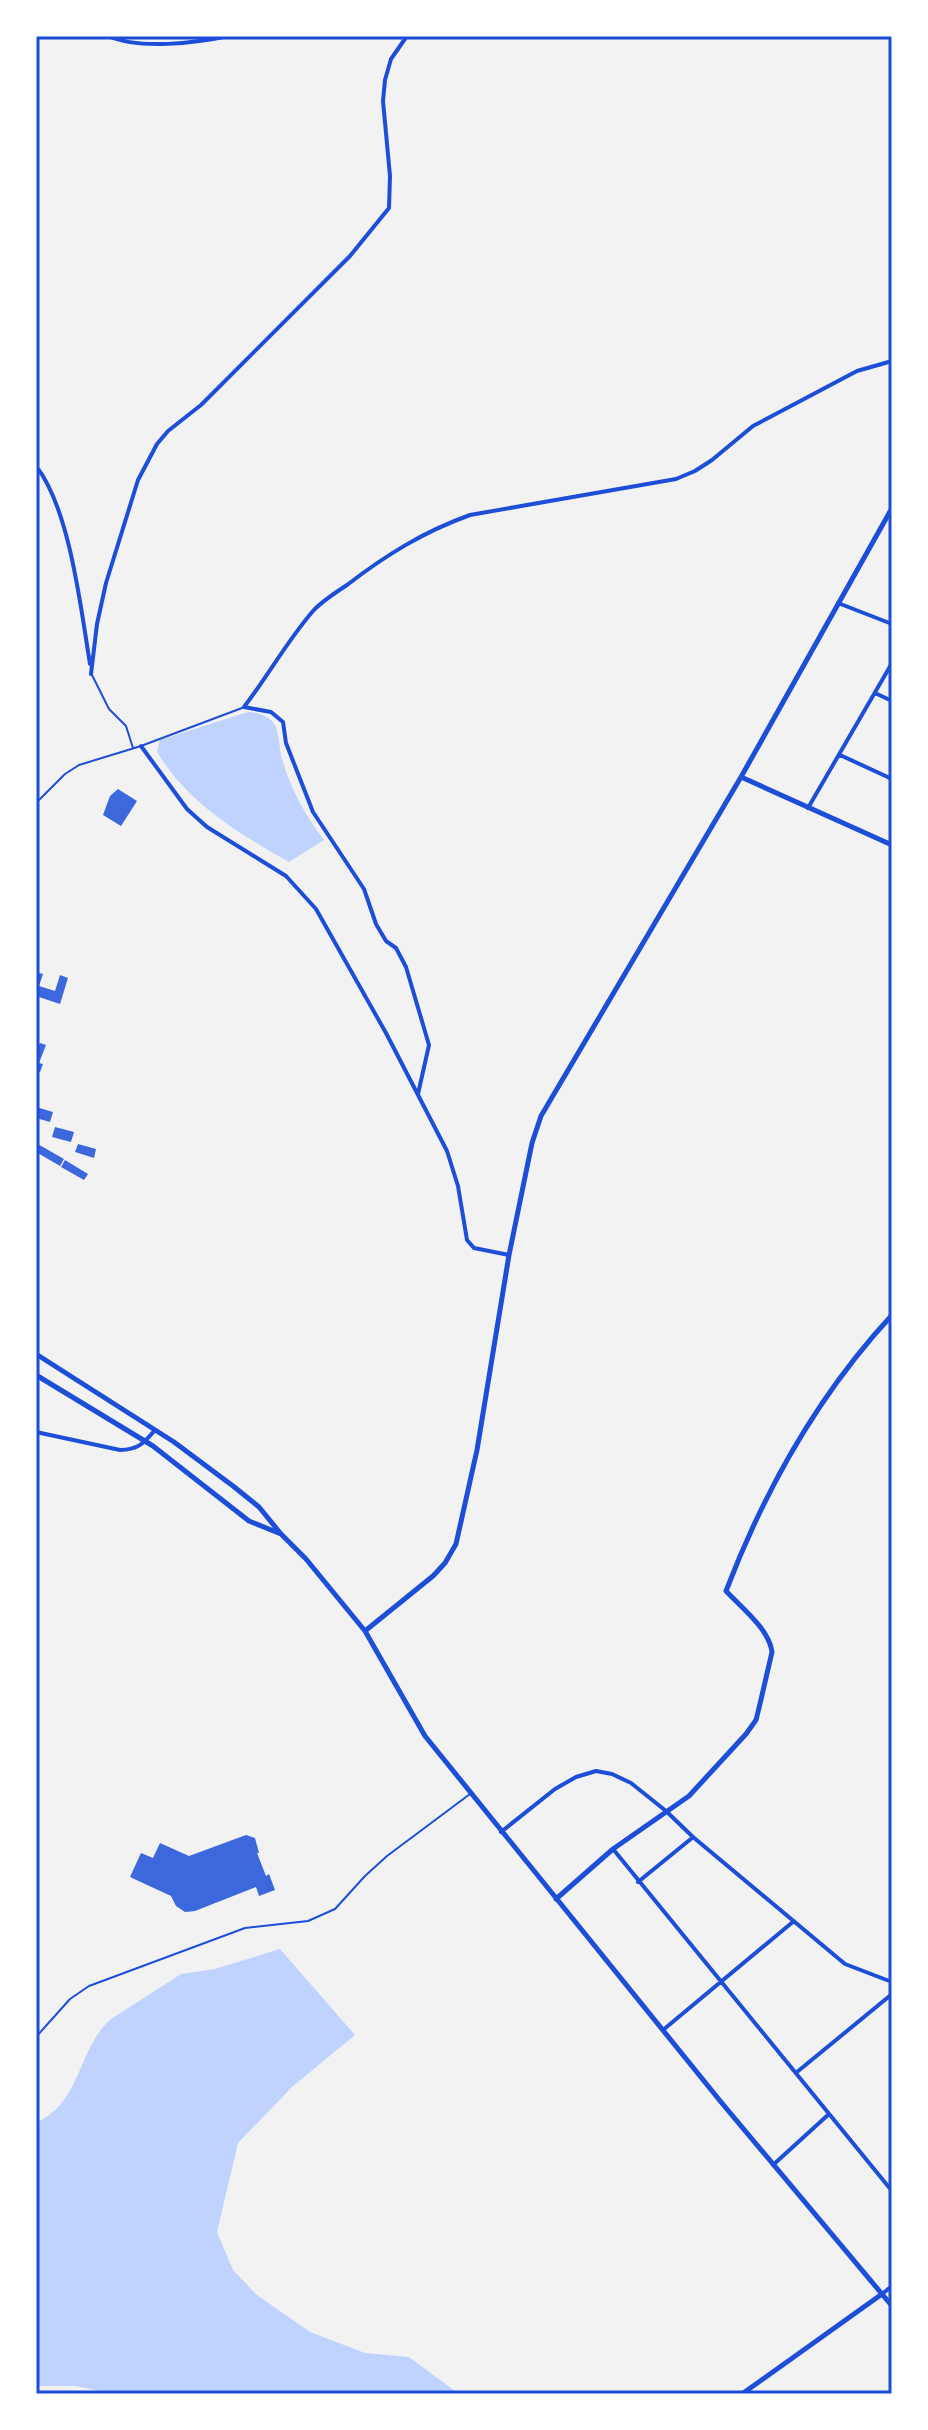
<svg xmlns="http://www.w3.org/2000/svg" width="928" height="2430" font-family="'IBM Plex Sans',sans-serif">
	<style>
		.water { fill: #bfd3fe }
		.building { fill: #3d67dc }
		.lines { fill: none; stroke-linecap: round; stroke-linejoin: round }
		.service { stroke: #1d4ed8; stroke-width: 2 }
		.minor { stroke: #1d4ed8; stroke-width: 4 }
		.tertiary { stroke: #1d4ed8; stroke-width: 5 }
		.neatline { fill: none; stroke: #1d4ed8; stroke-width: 3 }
	</style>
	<rect width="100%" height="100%" fill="#f2f2f2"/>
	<path class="water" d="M 248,712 C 257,712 270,716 275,725 C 280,736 279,751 283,762 C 292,792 306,816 324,840 L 289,862 C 238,833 188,803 157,752 L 160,740 Z
		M 280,1949 L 355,2035 L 292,2087 L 238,2143 L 217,2232 L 233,2270 L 257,2295 L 310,2332 L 365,2353 L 409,2357 L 459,2394 L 117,2394 L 74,2386 L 36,2386 L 36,2123 C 82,2102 77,2049 111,2019 L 181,1974 L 215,1969 Z"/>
	<path class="building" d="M 118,789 L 137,801 L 121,826 L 103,815 L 110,796 Z
		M 36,972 L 43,974 L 39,986 L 55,991 L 60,975 L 68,978 L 60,1004 L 36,996 Z
		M 40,1043 L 46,1045 L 39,1063 L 43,1064 L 40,1072 L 36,1071 L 36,1053 Z
		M 36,1107 L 53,1112 L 50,1122 L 36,1118 Z
		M 55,1127 L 74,1132 L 71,1142 L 52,1137 Z
		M 36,1143 L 64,1159 L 60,1166 L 36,1152 Z
		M 78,1144 L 96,1149 L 94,1158 L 75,1152 Z
		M 65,1160 L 88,1174 L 84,1180 L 61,1167 Z
		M 246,1835 L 255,1838 L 259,1853 L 257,1853 L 266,1876 L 269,1874 L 275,1890 L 259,1896 L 256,1887 L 195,1911 L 185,1912 L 176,1906 L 171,1896 L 130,1877 L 141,1853 L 153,1858 L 160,1843 L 189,1856 Z"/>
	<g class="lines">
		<path class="service" d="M 92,675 L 109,709 L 126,726 L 133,748
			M 36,803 L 65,774 L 79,765 L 141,746 L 242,708
			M 36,2037 L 70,1999 L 89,1986 L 245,1928 L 308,1921 L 335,1909 L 365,1876 L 387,1856 L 470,1794"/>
		<path class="minor" d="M 108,36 C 140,50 195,43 229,36
			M 394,36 L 405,38
			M 36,466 C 70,509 81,610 90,664
			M 838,603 L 892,624
			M 91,674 L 97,624 L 106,583 L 138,480 L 157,444 L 168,431 L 201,405 L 350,256 L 389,208 L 390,176 L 383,101 L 385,80 L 391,59 L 407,36
			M 875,693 L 892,701
			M 141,746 L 187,809 L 207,827 L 286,876 L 316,909 L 386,1033 L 447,1151 L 458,1186 L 467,1240 L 474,1248 L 509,1255
			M 840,755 L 892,779
			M 808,808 L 892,663
			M 418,1094 L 429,1045 L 406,967 L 396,948 L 386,941 L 376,924 L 364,889 L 313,812 L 286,743 L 283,722 L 271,712 L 244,707 C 268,676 287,641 313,611 C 322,601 335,593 347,585 C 386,555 423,532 470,515 L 676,479 L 695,471 L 712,460 L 753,426 L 857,371 L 892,361
			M 36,1432 L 120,1450 C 138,1450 144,1443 155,1430
			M 501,1832 L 555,1789 L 576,1777 L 596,1771 L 612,1774 L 631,1783 L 666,1811 L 693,1837 L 845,1964 L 892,1982
			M 613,1849 L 892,2191
			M 638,1882 L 692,1838
			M 663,2030 L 794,1921
			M 797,2072 L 892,1994
			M 773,2165 L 829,2114
			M 882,2294 L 892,2286"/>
		<path class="tertiary" d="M 741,777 L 892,845
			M 36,1354 L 174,1442 L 233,1486 L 259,1507 L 281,1534 L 306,1559 L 365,1631 L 425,1736 L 721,2102 L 892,2306
			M 36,1375 L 153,1446 L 249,1521 L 281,1534
			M 365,1631 L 433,1576 L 445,1563 L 456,1544 L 477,1450 L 509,1255 L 532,1143 L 541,1116 L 741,777 L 892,508
			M 556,1899 L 613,1849 L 689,1796 L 746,1734 L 756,1720 L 759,1708 L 772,1652 C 769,1629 742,1608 726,1591 C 765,1489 817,1396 892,1315
			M 742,2394 L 882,2294"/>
	</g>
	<rect width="928" height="2430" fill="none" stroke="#ffffff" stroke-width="76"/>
	<rect x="38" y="38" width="852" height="2354" class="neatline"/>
</svg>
